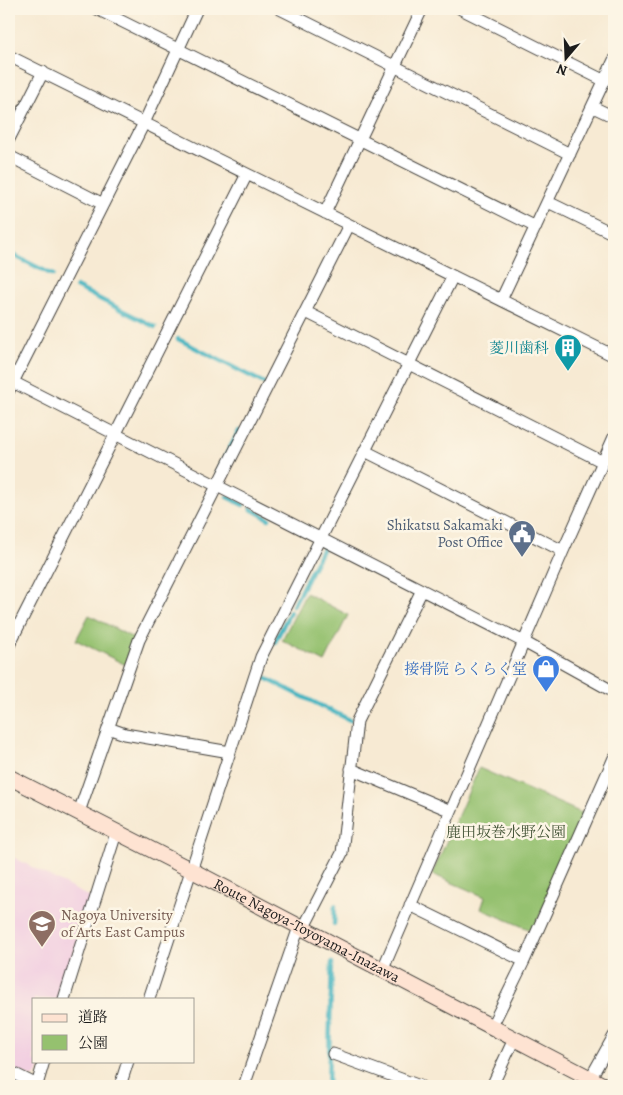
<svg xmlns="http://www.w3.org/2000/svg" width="623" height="1095" font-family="Alegreya,'Noto Serif JP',serif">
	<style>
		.built { fill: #f2cfe1 }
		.green { fill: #95c16f; stroke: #586e46 }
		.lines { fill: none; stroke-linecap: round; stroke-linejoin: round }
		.stream { stroke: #46b5c1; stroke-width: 4.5 }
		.minor-casing { stroke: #3d3b37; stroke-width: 13 }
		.secondary-casing { stroke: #3d3b37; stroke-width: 17 }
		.minor { stroke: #fff; stroke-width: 11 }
		.secondary { stroke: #fee3d2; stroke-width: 15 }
		.labels { text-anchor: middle; stroke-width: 5; stroke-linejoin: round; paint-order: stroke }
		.culture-label { font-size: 15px; fill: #0d838f; stroke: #fcf5e5; text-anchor: end }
		.service-label { font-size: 15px; fill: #4e5e75; stroke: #fcf5e5; text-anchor: end }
		.shop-label { font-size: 15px; fill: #366cbe; stroke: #fcf5e5; text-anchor: end }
		.park-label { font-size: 15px; fill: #465639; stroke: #fcf5e5 }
		.education-label { font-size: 15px; fill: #785e54; stroke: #fcf5e5; text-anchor: start }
		.street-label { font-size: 15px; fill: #1c1c1c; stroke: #fcf5e5 }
	</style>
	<rect width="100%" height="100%" fill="#fcf5e5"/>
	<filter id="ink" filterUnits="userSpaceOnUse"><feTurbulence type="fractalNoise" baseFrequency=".02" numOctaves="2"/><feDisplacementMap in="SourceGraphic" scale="10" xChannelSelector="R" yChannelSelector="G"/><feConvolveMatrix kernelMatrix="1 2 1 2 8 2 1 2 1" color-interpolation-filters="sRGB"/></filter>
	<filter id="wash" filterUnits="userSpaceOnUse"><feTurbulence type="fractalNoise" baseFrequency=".0096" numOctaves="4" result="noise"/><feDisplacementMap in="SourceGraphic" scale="20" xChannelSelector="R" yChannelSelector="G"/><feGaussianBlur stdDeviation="1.12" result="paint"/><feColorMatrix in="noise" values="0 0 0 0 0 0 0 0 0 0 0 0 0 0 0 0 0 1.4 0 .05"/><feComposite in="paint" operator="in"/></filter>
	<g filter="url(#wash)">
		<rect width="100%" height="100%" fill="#f7ead3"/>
		<path class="built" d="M 9,855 L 91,898 L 60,999 L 34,999 L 34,1061 L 41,1061 L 37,1074 L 32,1078 L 9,1066 Z"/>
		<path class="green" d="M 306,593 L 348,615 L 325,662 L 282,640 Z
			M 89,615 L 135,639 L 126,665 L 76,640 Z
			M 479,768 L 584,814 L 533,931 L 481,909 L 485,897 L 432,874 Z"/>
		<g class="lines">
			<path class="stream" d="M 9,253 L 53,275
				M 76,287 L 155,327
				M 178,339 L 264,383
				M 217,472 L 239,431
				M 227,497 L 243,505
				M 251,509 L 269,519
				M 293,606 L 324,546
				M 275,642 L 290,612
				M 268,656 L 261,676 L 350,720
				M 334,924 L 335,906
				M 328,1086 L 332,963"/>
		</g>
	</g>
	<g filter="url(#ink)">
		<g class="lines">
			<defs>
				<path id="minor" d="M 97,9 L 536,227
					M 280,9 L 570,154
					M 461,9 L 605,81
					M 9,56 L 614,356
					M 593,107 L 614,117
					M 9,139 L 43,72
					M 9,156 L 103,204
					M 548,202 L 614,234
					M 325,213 L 422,9
					M 501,300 L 614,60
					M 306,312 L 603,462
					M 9,380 L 524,642 L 614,692
					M 9,390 L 144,123 L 197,9
					M 365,451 L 563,551
					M 9,645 L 247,174
					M 108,728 L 125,734 L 230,752
					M 351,769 L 451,811
					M 79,812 L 139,640 L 349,225
					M 410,905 L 524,961
					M 303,929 L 342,853 L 357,721 L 422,590
					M 382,971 L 563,551 L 614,437
					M 64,999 L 116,833
					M 149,999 L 261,657 L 453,276
					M 491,1028 L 524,961 L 614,758
					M 333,1054 L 420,1086
					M 9,1071 L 39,1086
					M 590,1079 L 614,1036
					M 37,1085 L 44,1061
					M 120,1086 L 128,1061
					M 244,1086 L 299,927
					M 492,1086 L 514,1039"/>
				<g id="secondary">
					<path id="s1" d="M 9,777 L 191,870 L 605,1086"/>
				</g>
			</defs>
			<use href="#minor" class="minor-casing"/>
			<use href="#secondary" class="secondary-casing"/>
			<use href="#minor" class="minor"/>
			<use href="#secondary" class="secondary"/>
		</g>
	</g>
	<defs>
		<symbol id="building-pin" viewBox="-11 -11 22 30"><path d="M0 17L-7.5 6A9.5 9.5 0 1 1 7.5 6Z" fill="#0f9aa8" stroke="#fcf5e5"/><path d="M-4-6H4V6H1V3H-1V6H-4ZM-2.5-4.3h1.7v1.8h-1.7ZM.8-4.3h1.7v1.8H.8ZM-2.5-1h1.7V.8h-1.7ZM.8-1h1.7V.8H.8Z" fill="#fff"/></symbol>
		<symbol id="civic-pin" viewBox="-11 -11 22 30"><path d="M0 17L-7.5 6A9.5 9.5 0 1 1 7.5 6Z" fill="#5c6f8a" stroke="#fcf5e5"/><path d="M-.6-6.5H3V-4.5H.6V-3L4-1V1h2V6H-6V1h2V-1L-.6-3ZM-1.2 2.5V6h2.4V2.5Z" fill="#fff"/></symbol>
		<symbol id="shop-pin" viewBox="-11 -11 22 30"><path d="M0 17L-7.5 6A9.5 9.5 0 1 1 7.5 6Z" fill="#3f7fe0" stroke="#fcf5e5"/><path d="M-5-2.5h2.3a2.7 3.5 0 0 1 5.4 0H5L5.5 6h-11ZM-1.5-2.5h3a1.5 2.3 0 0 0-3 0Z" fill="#fff"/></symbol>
		<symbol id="university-pin" viewBox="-11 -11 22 30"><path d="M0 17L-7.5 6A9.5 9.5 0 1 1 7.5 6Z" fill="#8d6e63" stroke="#fcf5e5"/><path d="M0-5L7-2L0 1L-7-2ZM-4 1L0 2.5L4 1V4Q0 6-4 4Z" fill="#fff"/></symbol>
	</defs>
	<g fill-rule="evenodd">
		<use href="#building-pin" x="552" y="332" width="32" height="43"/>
		<use href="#civic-pin" x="506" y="518" width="32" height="43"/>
		<use href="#shop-pin" x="530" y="653" width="32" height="43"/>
		<use href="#university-pin" x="26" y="908" width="32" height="43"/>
	</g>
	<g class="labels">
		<g class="culture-label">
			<text x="549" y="353">菱川歯科</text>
		</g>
		<g class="service-label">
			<text x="503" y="530">Shikatsu Sakamaki<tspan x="503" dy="17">Post Office</tspan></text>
		</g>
		<g class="shop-label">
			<text x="527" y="674">接骨院 らくらく堂</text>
		</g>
		<g class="park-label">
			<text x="506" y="837">鹿田坂巻水野公園</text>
		</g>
		<g class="education-label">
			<text x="61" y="920">Nagoya University<tspan x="61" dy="17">of Arts East Campus</tspan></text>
		</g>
		<g class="street-label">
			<text dy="5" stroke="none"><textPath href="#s1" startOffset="335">Route Nagoya-Toyoyama-Inazawa</textPath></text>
		</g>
	</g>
	<rect width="623" height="1095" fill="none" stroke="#fcf5e5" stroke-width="30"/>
	<rect x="32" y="998" width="162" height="65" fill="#fcf5e5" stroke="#a29e95"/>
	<rect x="42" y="1014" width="25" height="8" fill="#fee3d2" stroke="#a29e95"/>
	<text x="78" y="1022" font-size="15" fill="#1c1c1c">道路</text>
	<rect x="42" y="1035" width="25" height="15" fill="#95c16f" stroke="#a29e95"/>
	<text x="78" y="1048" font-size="15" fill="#1c1c1c">公園</text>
	<g transform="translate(566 58) rotate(199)" stroke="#fcf5e5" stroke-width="4" paint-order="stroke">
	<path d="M0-4L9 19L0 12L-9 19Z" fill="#1c1c1c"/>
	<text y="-8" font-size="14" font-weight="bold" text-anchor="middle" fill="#1c1c1c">N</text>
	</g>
</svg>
